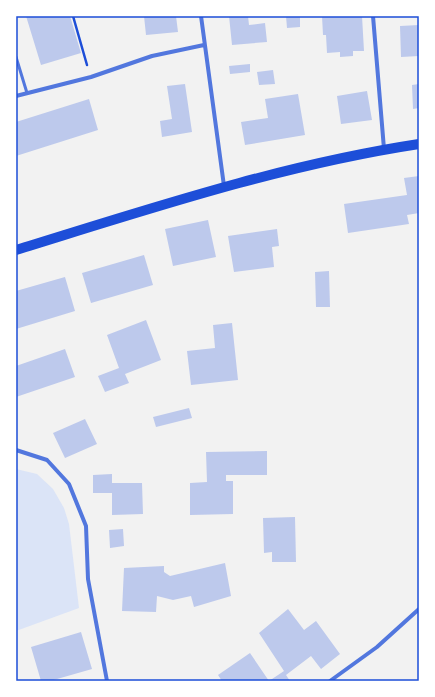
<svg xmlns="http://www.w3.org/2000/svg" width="435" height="697" font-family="'PT Sans',sans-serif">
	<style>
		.green { fill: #dbe4f7 }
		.building { fill: #bdc9ec }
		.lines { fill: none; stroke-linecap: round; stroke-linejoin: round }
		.path { stroke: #1d4ed8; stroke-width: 2.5 }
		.service { stroke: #5277de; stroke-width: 3 }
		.minor { stroke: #5277de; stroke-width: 4 }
		.primary { stroke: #1d4ed8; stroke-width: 10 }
		.neatline { fill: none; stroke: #1d4ed8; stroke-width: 1.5 }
	</style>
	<rect width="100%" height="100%" fill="#f2f2f2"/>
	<path class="green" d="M 16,469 L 37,474 L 53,489 L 64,508 L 69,524 L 79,608 L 16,631 Z"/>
	<path class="building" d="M 26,16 L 70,16 L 81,53 L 41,65 Z
		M 144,16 L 176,16 L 178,32 L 146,35 Z
		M 229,16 L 248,16 L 249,25 L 265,23 L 267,42 L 232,45 Z
		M 286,16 L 300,16 L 300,27 L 287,28 Z
		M 322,16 L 362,16 L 364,51 L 353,51 L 353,56 L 340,57 L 340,52 L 327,53 L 326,35 L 323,35 Z
		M 419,25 L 419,56 L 401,57 L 400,26 Z
		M 250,64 L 250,72 L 230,74 L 229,66 Z
		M 273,70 L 275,84 L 259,85 L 257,72 Z
		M 185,84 L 192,132 L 162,137 L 160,121 L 172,119 L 167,86 Z
		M 419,84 L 419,108 L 413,109 L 412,85 Z
		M 367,91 L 372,120 L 341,124 L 337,96 Z
		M 298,94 L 305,135 L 245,145 L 241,122 L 268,118 L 265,99 Z
		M 89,99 L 98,130 L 16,156 L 16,122 Z
		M 419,176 L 419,213 L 407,215 L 409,224 L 348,233 L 344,204 L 407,195 L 404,178 Z
		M 208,220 L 216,257 L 173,266 L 165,229 Z
		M 277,229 L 279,246 L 272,247 L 274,267 L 234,272 L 228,236 Z
		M 144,255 L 153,285 L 91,303 L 82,273 Z
		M 329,271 L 330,307 L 316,307 L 315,272 Z
		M 65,277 L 75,311 L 16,329 L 16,291 Z
		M 146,320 L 161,360 L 125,374 L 129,383 L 105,392 L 98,376 L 119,368 L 107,335 Z
		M 232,323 L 238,380 L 191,385 L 187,351 L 215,348 L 213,325 Z
		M 65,349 L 75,377 L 16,397 L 16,366 Z
		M 189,408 L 192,418 L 156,427 L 153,417 Z
		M 85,419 L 97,444 L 65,458 L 53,433 Z
		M 267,451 L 267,475 L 226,475 L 226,481 L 233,481 L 233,514 L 190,515 L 190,483 L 207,482 L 206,452 Z
		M 112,474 L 112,483 L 142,483 L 143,514 L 112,515 L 112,493 L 93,493 L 93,475 Z
		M 295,517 L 296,562 L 272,562 L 272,552 L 264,553 L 263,518 Z
		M 123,529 L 124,546 L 110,548 L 109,530 Z
		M 225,563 L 231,596 L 194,607 L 191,596 L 173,600 L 157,596 L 156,612 L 122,611 L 124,568 L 164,566 L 164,572 L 170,576 Z
		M 288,609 L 304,630 L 316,621 L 340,654 L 321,669 L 311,656 L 286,675 L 290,681 L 222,681 L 218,675 L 250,653 L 269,681 L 284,671 L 259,633 Z
		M 81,632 L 92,669 L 50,681 L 41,681 L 31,647 Z"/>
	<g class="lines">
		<path class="path" d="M 73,16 L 87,65"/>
		<path class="service" d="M 16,57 L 27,93"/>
		<path class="minor" d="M 201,16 L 224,186
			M 373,16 L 384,149
			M 16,96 L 91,77 L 152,56 L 204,45
			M 16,450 L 47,460 L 69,484 L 86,526 L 88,579 L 107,681
			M 330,681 L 377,647 L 419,609"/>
		<path class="primary" d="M 16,250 C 149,209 281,165 419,144"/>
	</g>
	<rect width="435" height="697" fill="none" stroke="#ffffff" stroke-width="34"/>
	<rect x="17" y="17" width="401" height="663" class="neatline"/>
</svg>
